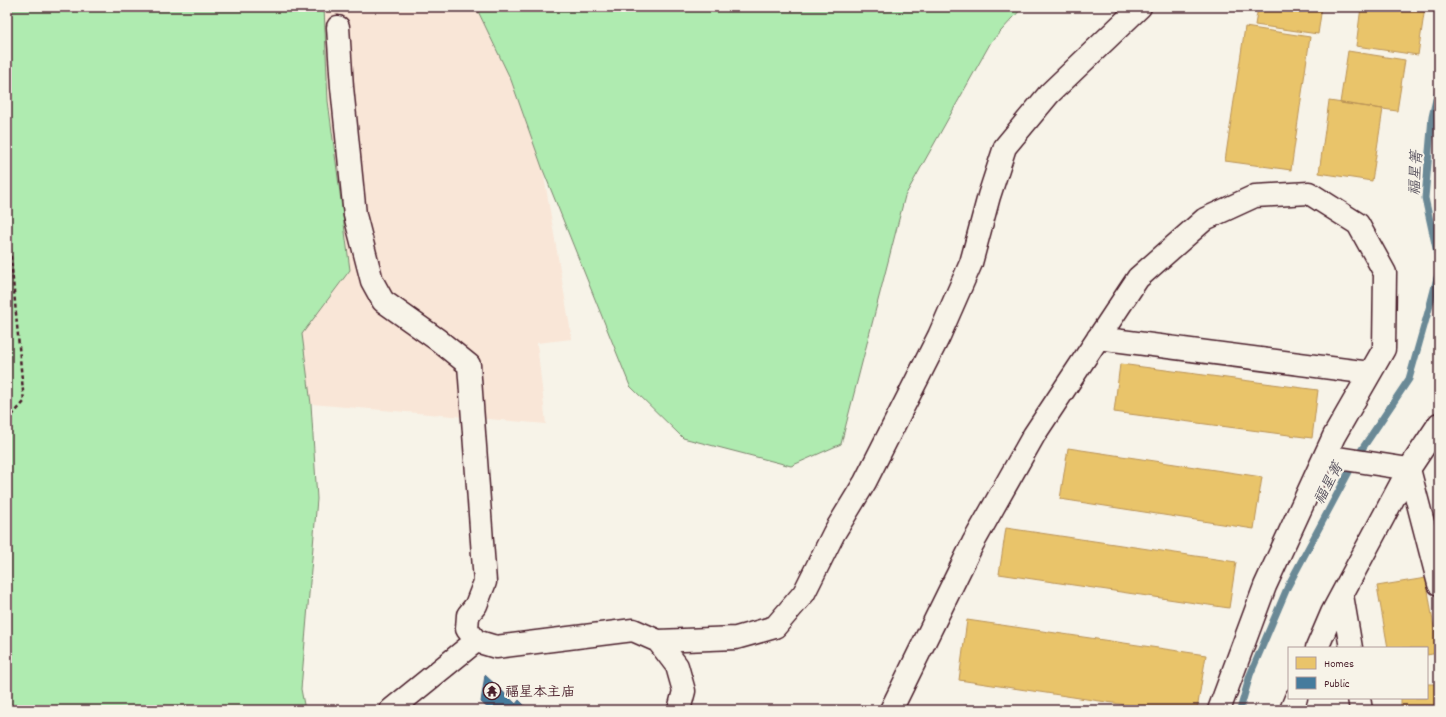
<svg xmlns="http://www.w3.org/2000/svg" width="1446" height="717" font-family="Dekko,'LXGW WenKai TC',sans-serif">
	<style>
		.built { fill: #f9e6d7 }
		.green { fill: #afebb0; stroke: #7c856e }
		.homes { fill: #e9c46a; stroke: #b99257 }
		.public { fill: #457b9d; stroke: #465f7b }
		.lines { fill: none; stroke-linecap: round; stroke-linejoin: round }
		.stream { stroke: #6a8996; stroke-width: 7 }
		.minor-casing { stroke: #4a1f2b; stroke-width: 25 }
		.path { stroke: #4a1f2b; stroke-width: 2.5; stroke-dasharray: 4 3; stroke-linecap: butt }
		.minor { stroke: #f7f3e8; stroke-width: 22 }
		.labels { text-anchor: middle; stroke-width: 4; stroke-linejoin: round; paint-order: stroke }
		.poi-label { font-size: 14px; fill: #4a1f2b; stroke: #f7f3e8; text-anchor: start }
		.water-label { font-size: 15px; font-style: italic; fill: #5a5460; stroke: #f7f3e8 }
	</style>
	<rect width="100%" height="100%" fill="#f7f3e8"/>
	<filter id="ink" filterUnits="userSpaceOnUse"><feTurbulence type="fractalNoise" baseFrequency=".025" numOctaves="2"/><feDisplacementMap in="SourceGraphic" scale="8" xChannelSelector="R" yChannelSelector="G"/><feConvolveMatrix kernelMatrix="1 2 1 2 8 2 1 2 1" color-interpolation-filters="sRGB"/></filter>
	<g filter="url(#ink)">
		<path class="built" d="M 324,7 L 476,7 L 511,80 L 543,170 L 572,339 L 537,343 L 546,424 L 311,404 L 302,334 L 350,270 L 328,101 Z"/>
		<path class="green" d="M 7,7 L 324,7 L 328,101 L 350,270 L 302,334 L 311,404 L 317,499 L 301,689 L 305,710 L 7,710 Z
			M 476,7 L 1023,7 L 991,42 L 905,196 L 841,444 L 791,466 L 683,438 L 630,386 L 543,170 L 511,80 Z"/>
		<path class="homes" d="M 1258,7 L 1322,7 L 1318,34 L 1255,25 Z
			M 1361,7 L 1425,7 L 1418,55 L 1356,46 Z
			M 1245,27 L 1310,37 L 1291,170 L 1225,161 Z
			M 1348,51 L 1405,60 L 1397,111 L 1340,103 Z
			M 1329,101 L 1383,109 L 1372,181 L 1319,173 Z
			M 1120,364 L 1318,390 L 1312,438 L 1114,412 Z
			M 1068,448 L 1262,477 L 1254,529 L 1060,499 Z
			M 1006,528 L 1236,562 L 1229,608 L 999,574 Z
			M 1426,578 L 1438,653 L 1427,655 L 1427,648 L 1388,648 L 1377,586 Z
			M 967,620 L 1206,655 L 1197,710 L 1160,710 L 959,680 Z
			M 1427,684 L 1439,684 L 1439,710 L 1401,710 L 1401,698 L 1427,698 Z"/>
		<path class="public" d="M 485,675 L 516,704 L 511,710 L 490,710 L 481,702 Z
			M 519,700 L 529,710 L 511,710 Z"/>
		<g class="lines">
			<path class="stream" d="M 1439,86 L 1432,117 L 1425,198 L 1439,262
				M 1240,710 L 1250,675 L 1288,586 L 1358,455 L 1409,379 L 1430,305 L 1439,270"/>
			<defs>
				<path id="minor" d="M 338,27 L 342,87 L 355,215 L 372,281 L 383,301 L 438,340 L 469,365 L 485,582 L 476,605 L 468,615 L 467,629 L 476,641 L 496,647 L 633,630 L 658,641 L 736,638 L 775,627 L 804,593 L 834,533 L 865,482 L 939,336 L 971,263 L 989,196 L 1005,147 L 1049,94 L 1140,7
					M 1098,338 L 1370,373
					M 1323,461 L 1338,458 L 1409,469 L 1439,424
					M 1409,469 L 1439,584
					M 1342,595 L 1351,648
					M 658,641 L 677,666 L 684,691 L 679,710
					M 1317,648 L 1332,613 L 1409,469
					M 1359,698 L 1361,710
					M 391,710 L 476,641
					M 891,710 L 973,543 L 1034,435 L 1138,278 L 1205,219 L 1255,196 L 1309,193 L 1358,224 L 1385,273 L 1384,349 L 1334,436 L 1265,586 L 1219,710
					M 1291,710 L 1296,698"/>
			</defs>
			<use href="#minor" class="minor-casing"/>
			<path class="path" d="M 7,214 L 24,402 L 7,421"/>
			<use href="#minor" class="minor"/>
		</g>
	</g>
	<defs>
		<symbol id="temple-ring" viewBox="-11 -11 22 22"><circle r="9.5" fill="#f7f3e8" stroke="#4a1f2b" stroke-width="1.5"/><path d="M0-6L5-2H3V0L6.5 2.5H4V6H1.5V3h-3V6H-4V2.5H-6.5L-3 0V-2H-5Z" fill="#4a1f2b"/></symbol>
	</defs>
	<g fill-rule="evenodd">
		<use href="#temple-ring" x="482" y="681" width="20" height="20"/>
	</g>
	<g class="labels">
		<g class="poi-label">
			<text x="505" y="696">福星本主庙</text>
		</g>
		<g class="water-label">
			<text transform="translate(1415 173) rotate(-87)" y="5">福星箐</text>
			<text transform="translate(1328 483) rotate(-62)" y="5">福星箐</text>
		</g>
	</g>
	<rect width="1446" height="717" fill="none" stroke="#f7f3e8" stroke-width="24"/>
	<rect x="12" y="12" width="1422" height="693" fill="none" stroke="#4a1f2b" stroke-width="1.5" filter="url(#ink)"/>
	<rect x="1288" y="647" width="140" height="52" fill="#f7f3e8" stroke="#b29e9c"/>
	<rect x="1296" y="657" width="20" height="12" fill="#e9c46a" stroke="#b29e9c"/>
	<text x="1324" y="667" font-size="12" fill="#4a1f2b">Homes</text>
	<rect x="1296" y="677" width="20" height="12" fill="#457b9d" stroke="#b29e9c"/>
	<text x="1324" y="687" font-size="12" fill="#4a1f2b">Public</text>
</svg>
